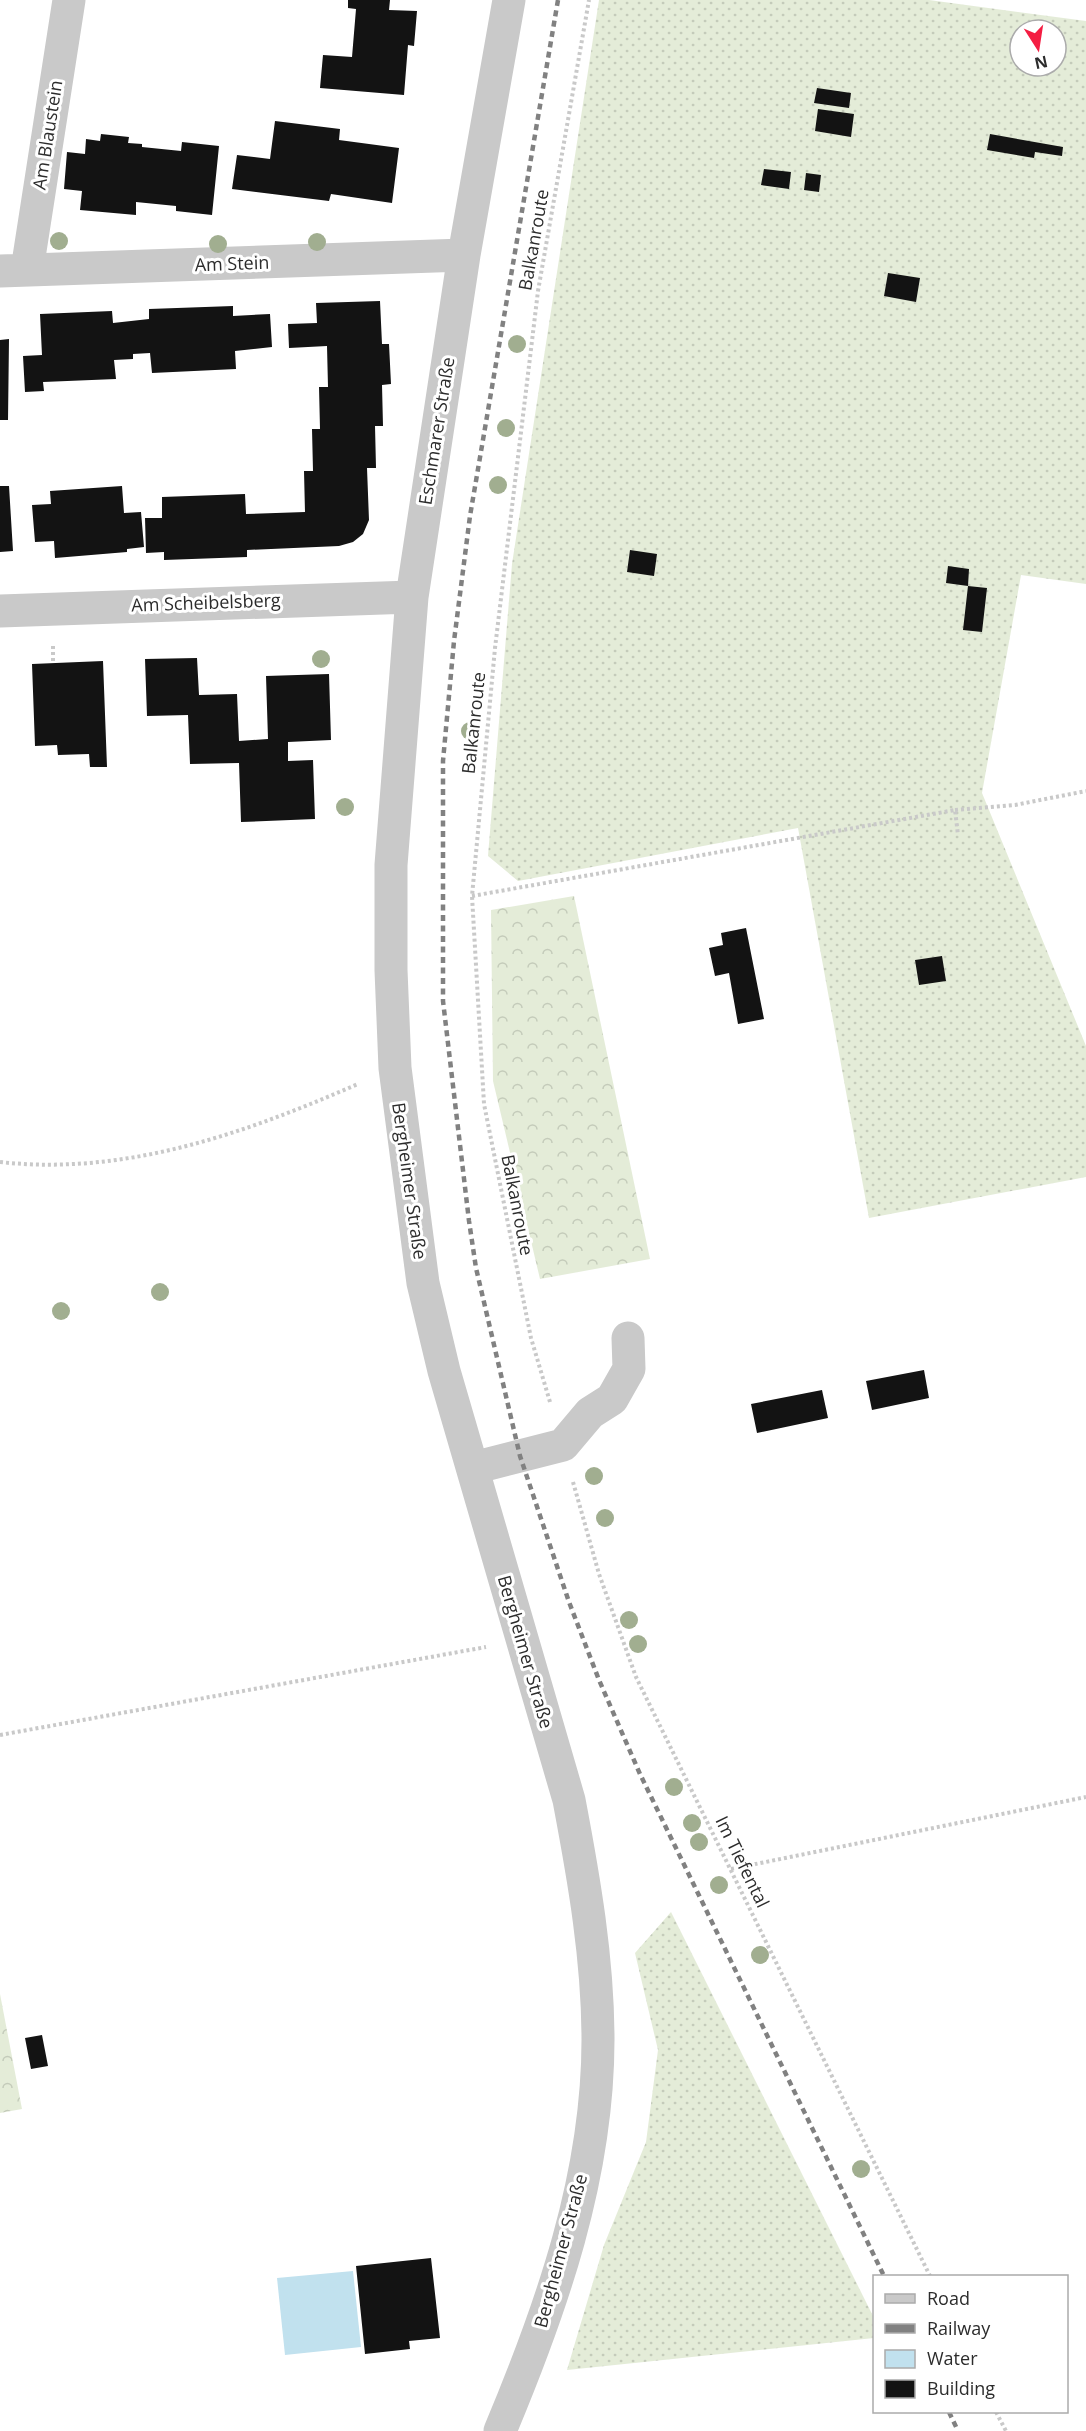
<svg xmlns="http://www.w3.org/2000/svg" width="1086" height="2431" font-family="'Open Sans',sans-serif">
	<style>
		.grass { fill: url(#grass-dots); fill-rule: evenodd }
		.forest { fill: url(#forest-crowns) }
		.water { fill: #c1e1ee }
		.building { fill: #131313 }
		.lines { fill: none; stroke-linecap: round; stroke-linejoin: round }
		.path { stroke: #c9c9c9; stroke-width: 4; stroke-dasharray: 3 3; stroke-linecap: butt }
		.minor { stroke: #c9c9c9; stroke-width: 33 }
		.rail { stroke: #818181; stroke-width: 4.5; stroke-dasharray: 6 4.5; stroke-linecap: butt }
		.tree { fill: #a1ae90 }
		.labels { text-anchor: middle; stroke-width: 6; stroke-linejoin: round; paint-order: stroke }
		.street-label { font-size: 18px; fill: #2c2c2c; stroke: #fff }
	</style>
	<defs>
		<pattern id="grass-dots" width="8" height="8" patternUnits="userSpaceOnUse" patternTransform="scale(1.5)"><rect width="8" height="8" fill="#e4ecd8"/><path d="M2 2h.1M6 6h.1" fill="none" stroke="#c4cbba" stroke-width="1.8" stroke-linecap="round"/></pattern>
		<pattern id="forest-crowns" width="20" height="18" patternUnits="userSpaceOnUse" patternTransform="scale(1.5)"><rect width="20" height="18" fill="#e4ecd8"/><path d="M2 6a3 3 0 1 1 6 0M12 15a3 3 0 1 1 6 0" fill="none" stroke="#c4cbba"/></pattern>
	</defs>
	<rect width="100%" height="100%" fill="#fff"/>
	<path class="grass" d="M 599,0 L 929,0 L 1086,21 L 1086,584 L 1021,575 L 982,793 L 1086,1046 L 1086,1177 L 869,1218 L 798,828 L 518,881 L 488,856 L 512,564 ZM 1020,30 L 1056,30 L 1056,66 L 1020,66 Z
		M 671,1912 L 874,2318 L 874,2338 L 567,2370 L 604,2245 L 646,2142 L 658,2050 L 635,1953 Z"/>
	<path class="forest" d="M 574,896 L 650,1259 L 540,1279 L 493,1081 L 491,910 Z
		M 0,1994 L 22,2109 L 0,2113 Z"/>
	<path class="water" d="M 353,2271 L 361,2347 L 285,2355 L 277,2278 Z"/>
	<path class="building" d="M 348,0 L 390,0 L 389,10 L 417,11 L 414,46 L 408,45 L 404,95 L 320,88 L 323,55 L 352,57 L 356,9 L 348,8 Z
		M 817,88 L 851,93 L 849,108 L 814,103 Z
		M 818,109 L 854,114 L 851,137 L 815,131 Z
		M 275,121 L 340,129 L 339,140 L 399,148 L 392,203 L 331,194 L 329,201 L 232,189 L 237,155 L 270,159 Z
		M 101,134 L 129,137 L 128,143 L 142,144 L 142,147 L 181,151 L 182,142 L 219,146 L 212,215 L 176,211 L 176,206 L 136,202 L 136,215 L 80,210 L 82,191 L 64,189 L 67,152 L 85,154 L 86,139 L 100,141 Z
		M 990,134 L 1063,147 L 1062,156 L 1035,152 L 1034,158 L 987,150 Z
		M 764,169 L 791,172 L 789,189 L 761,185 Z
		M 806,173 L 821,175 L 819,192 L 804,190 Z
		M 888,273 L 920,278 L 916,302 L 884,296 Z
		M 380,301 L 382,344 L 389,344 L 391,384 L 382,385 L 383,426 L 375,426 L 376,468 L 367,468 L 369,520 L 363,534 L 353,542 L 339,546 L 247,550 L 247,557 L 164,560 L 164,552 L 146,553 L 145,518 L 162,518 L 162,497 L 245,494 L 246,514 L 305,512 L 304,471 L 313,471 L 312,429 L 320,429 L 319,387 L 328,387 L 327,346 L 289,348 L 288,324 L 317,323 L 316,303 Z
		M 233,306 L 233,316 L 270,314 L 272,347 L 235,351 L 236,369 L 152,373 L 150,353 L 133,354 L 133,359 L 114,360 L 116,379 L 43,382 L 44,391 L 25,392 L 23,356 L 42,355 L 40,314 L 112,311 L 113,323 L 149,319 L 149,309 Z
		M 9,339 L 8,420 L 0,420 L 0,340 Z
		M 0,486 L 9,486 L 13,551 L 0,552 Z
		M 122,486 L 124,513 L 141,512 L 144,547 L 127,549 L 127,552 L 55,558 L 54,541 L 35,542 L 32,505 L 51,504 L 50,491 Z
		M 630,550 L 657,554 L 654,576 L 627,572 Z
		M 948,566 L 969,569 L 968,586 L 987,588 L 982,632 L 963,630 L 968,586 L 946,583 Z
		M 197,658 L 199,695 L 237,694 L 239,741 L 268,739 L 266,676 L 329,674 L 331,740 L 288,742 L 288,761 L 313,760 L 315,819 L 241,822 L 239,763 L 190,764 L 188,715 L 147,716 L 145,659 Z
		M 103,661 L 107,767 L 90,767 L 89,754 L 58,755 L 57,745 L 35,746 L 32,664 Z
		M 746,928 L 764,1019 L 738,1024 L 729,973 L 715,976 L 709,948 L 723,945 L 721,933 Z
		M 942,956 L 946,981 L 919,985 L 915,960 Z
		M 924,1370 L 929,1398 L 872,1410 L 866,1381 Z
		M 822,1390 L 828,1418 L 757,1433 L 751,1404 Z
		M 42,2035 L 48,2066 L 31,2069 L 25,2038 Z
		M 431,2258 L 440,2338 L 409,2341 L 410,2349 L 365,2354 L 356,2266 Z"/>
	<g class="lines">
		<path class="path" d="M 53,646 L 53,663
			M 955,810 L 1015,805 L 1086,791
			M 472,896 L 955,810 L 958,835
			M 0,1162 C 126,1176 245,1133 358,1084
			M 550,1402 L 531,1338 L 484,1104 L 472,896 L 495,648 L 538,291 L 589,0
			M 573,1482 L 599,1574 L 636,1677 L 930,2276
			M 0,1735 L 486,1647
			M 731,1869 L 1086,1797
			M 996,2412 L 1006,2431"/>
		<path class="minor" d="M 27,270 L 69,0
			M 0,271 L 464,255
			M 0,611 L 412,597
			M 473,1468 L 563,1445 L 590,1413 L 612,1399 L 629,1369 L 628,1338
			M 500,2431 C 552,2307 598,2176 598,2040 C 598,1959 584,1879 569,1800 L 444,1371 L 423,1283 L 395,1068 L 391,970 L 391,865 L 412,597 L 464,255 L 509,0"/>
		<path class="rail" d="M 558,0 L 470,516 L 454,641 L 443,761 L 443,1001 L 469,1221 L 476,1268 L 520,1456 L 569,1602 L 599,1680 L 640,1774 L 884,2276
			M 949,2412 L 958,2431"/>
	</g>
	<g class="tree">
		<circle cx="59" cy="241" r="9"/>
		<circle cx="317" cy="242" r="9"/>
		<circle cx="218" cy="244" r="9"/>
		<circle cx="517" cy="344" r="9"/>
		<circle cx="506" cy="428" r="9"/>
		<circle cx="498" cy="485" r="9"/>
		<circle cx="321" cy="659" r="9"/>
		<circle cx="470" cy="731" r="9"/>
		<circle cx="345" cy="807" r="9"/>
		<circle cx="160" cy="1292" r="9"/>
		<circle cx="61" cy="1311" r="9"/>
		<circle cx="594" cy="1476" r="9"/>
		<circle cx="605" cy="1518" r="9"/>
		<circle cx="629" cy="1620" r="9"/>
		<circle cx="638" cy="1644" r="9"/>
		<circle cx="674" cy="1787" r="9"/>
		<circle cx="692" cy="1823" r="9"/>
		<circle cx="699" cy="1842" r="9"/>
		<circle cx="719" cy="1885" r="9"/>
		<circle cx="760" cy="1955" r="9"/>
		<circle cx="861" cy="2169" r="9"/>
	</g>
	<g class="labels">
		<g class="street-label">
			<text transform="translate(48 135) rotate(-81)" y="6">Am Blaustein</text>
			<text transform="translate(534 240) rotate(-80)" y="6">Balkanroute</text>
			<text transform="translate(232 264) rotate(-2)" y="6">Am Stein</text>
			<text transform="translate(437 431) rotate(-81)" y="6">Eschmarer Straße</text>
			<text transform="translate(206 603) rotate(-2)" y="6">Am Scheibelsberg</text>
			<text transform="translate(474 723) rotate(-84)" y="6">Balkanroute</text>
			<text transform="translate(409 1181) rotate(82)" y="6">Bergheimer Straße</text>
			<text transform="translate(517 1205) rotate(79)" y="6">Balkanroute</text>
			<text transform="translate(525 1652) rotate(74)" y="6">Bergheimer Straße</text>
			<text transform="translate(742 1862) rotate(64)" y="6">Im Tiefental</text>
			<text transform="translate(561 2251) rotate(-75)" y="6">Bergheimer Straße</text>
		</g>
	</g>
	<rect x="873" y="2275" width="195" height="138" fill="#ffffff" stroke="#ababab" stroke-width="1.5"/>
	<rect x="885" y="2294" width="30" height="9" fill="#c9c9c9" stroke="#ababab" stroke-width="1.5"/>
	<text x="927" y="2305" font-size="18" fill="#2c2c2c">Road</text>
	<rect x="885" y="2324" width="30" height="9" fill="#818181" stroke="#ababab" stroke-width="1.5"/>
	<text x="927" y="2335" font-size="18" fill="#2c2c2c">Railway</text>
	<rect x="885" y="2350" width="30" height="18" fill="#c1e1ee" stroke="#ababab" stroke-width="1.5"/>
	<text x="927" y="2365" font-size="18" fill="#2c2c2c">Water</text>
	<rect x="885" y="2380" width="30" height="18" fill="#131313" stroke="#ababab" stroke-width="1.5"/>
	<text x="927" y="2395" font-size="18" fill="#2c2c2c">Building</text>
	<g transform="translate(1038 48) rotate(168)"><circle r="28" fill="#ffffff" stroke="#ababab" stroke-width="1.5"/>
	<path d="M0-4.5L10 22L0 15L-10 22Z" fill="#f41d42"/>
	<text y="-9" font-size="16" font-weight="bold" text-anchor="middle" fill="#2c2c2c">N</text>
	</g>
</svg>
